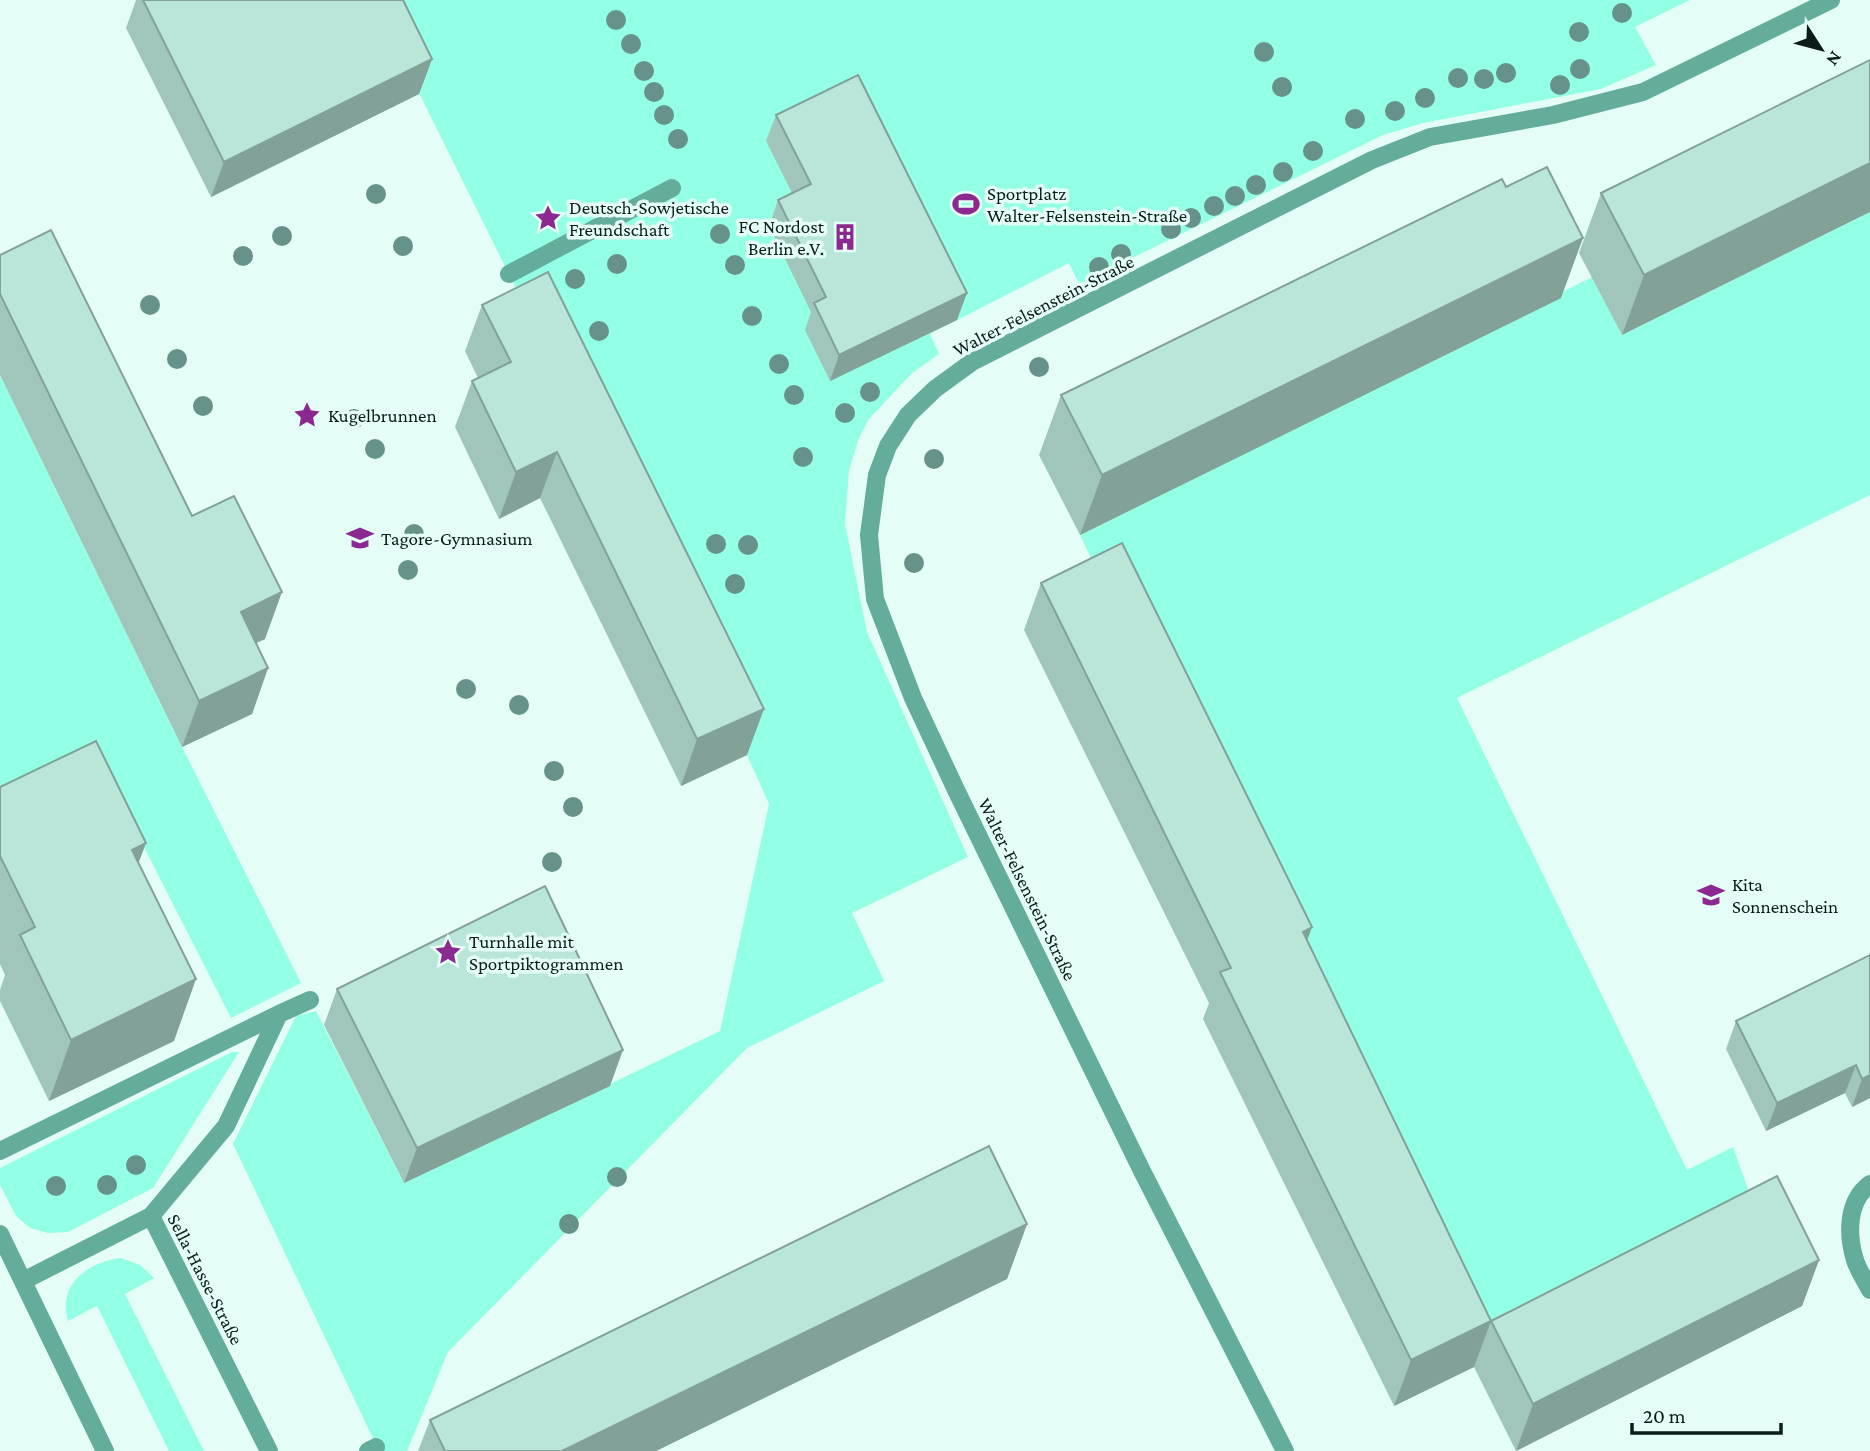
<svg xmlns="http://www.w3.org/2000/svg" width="1870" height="1451" font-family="'Crimson Pro',serif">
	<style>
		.green { fill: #93ffe4 }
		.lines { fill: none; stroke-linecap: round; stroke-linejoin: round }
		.minor { stroke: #65ad9b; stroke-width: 18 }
		.tree { fill: #679289 }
		.wall { fill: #a0c6bb }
		.shaded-wall { fill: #82a199 }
		.building { fill: #bae6da; stroke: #82a199; stroke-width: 2 }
		.labels { text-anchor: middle; stroke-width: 7; stroke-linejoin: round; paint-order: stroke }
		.poi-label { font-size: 19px; fill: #0c1c18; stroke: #e4fef7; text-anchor: start }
		.street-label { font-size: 19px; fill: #0c1c18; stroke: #e4fef7 }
	</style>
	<rect width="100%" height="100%" fill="#e4fef7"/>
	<path class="green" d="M 373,0 L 1690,0 L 1635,27 L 1656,65 L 1601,89 L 1423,123 L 1383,135 L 1079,284 L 1069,263 L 930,334 L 939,354 L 911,374 L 869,419 L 859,438 L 849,470 L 845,524 L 867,632 L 968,857 L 852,913 L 884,981 L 747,1048 L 448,1352 L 407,1451 L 379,1451 L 233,1144 L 296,1016 L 316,1011 L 404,1183 L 720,1031 L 769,804 L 747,755 Z
		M 1870,201 L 1870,495 L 1457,698 L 1687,1170 L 1733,1147 L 1760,1223 L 1474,1367 L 1080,535 L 1592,277 L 1622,335 L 1862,216 Z
		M 0,375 L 182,747 L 301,983 L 231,1018 L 92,745 L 0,790 Z
		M 232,1052 L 239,1052 L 153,1188 L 68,1232 L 48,1233 L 30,1228 L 16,1216 L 0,1185 L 0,1168 Z
		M 121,1258 L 140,1265 L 154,1278 L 125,1294 L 204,1451 L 169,1451 L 97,1306 L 68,1321 C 57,1284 88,1262 121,1258 Z"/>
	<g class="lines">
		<path class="minor" d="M 509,274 L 672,188
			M 0,1151 L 279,1014
			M 1870,1184 C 1847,1201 1847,1234 1855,1260 C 1858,1270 1865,1280 1870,1290
			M 151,1216 L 269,1451
			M 0,1234 L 105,1451
			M 23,1281 L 151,1216 L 226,1126 L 279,1014 L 310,1000
			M 368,1451 L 376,1447
			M 1285,1451 L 1142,1171 L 957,792 L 913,698 L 875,599 L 869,535 L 877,475 L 888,446 L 908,415 L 935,389 L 972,362 L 1372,160 L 1430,137 L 1553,115 L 1643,92 L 1831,0"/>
	</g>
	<g class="tree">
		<circle cx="1622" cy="13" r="10"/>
		<circle cx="616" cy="20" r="10"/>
		<circle cx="1579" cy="32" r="10"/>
		<circle cx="631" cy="44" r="10"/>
		<circle cx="1264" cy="52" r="10"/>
		<circle cx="1580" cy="69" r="10"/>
		<circle cx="644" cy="71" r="10"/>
		<circle cx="1506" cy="73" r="10"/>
		<circle cx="1458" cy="78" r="10"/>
		<circle cx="1484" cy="79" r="10"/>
		<circle cx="1560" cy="85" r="10"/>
		<circle cx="1282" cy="87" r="10"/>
		<circle cx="654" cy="92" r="10"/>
		<circle cx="1425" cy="98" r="10"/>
		<circle cx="1395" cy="111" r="10"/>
		<circle cx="664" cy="115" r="10"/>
		<circle cx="1355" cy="119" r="10"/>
		<circle cx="678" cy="139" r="10"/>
		<circle cx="1313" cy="151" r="10"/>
		<circle cx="1283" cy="172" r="10"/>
		<circle cx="1256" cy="185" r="10"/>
		<circle cx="376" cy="194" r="10"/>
		<circle cx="1235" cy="196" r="10"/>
		<circle cx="1214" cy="206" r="10"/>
		<circle cx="1191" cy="218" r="10"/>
		<circle cx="1171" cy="229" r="10"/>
		<circle cx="720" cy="234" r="10"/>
		<circle cx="282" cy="236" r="10"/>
		<circle cx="403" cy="246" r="10"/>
		<circle cx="1121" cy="254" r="10"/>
		<circle cx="243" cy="256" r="10"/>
		<circle cx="617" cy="264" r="10"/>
		<circle cx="735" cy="265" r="10"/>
		<circle cx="1099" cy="267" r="10"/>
		<circle cx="575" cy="279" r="10"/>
		<circle cx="150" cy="305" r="10"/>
		<circle cx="752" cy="316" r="10"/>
		<circle cx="599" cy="331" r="10"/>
		<circle cx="177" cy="359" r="10"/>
		<circle cx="779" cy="364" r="10"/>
		<circle cx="1039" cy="367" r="10"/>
		<circle cx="870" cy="392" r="10"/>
		<circle cx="794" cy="395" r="10"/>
		<circle cx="203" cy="406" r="10"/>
		<circle cx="845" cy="413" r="10"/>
		<circle cx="354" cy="419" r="10"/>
		<circle cx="375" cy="449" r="10"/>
		<circle cx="803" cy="457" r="10"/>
		<circle cx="934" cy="459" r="10"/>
		<circle cx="414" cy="534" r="10"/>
		<circle cx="716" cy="544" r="10"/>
		<circle cx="748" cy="545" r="10"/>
		<circle cx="914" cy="563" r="10"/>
		<circle cx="408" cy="570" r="10"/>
		<circle cx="735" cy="584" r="10"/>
		<circle cx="466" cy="689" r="10"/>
		<circle cx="519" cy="705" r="10"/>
		<circle cx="554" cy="771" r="10"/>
		<circle cx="573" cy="807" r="10"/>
		<circle cx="552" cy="862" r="10"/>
		<circle cx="136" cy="1165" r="10"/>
		<circle cx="617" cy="1177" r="10"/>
		<circle cx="107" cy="1185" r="10"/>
		<circle cx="56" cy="1186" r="10"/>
		<circle cx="569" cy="1224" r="10"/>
	</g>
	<path class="wall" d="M 136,0 L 403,0 L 432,59 L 419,94 L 211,197 L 126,28 Z
		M 1870,60 L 1622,335 L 1579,253 L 1601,193 Z
		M 776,115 L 957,320 L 830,381 L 805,330 L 811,312 L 769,226 L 778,200 L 792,193 L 766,141 Z
		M 0,255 L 192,516 L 265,639 L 256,643 L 268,668 L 252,714 L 182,747 L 0,375 Z
		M 1561,298 L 1080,535 L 1039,455 L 1061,395 Z
		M 482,305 L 747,755 L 681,786 L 540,498 L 499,519 L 455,427 L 472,381 L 478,378 L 465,351 Z
		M 1041,583 L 1307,940 L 1491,1321 L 1819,1260 L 1802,1306 L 1516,1451 L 1474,1367 L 1394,1406 L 1203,1019 L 1209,1003 L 1024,630 Z
		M 0,787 L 146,843 L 138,863 L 174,1041 L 49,1101 L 0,1001 L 0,990 L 5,975 L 0,964 Z
		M 1870,955 L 1870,1098 L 1852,1107 L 1845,1093 L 1766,1131 L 1726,1049 L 1736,1021 Z
		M 337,989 L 610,1086 L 404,1183 L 324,1025 Z
		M 1027,1224 L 1007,1279 L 656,1451 L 418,1451 L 430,1420 Z"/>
	<path class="shaded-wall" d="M 432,59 L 419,94 L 211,197 L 224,162 Z
		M 1870,163 L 1870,212 L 1622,335 L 1644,275 Z
		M 1583,238 L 1561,298 L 1080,535 L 1102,475 Z
		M 967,293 L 957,320 L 830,381 L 839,355 Z
		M 557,452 L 540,498 L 499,519 L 516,472 Z
		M 282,592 L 265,639 L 224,658 L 241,612 Z
		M 268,668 L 252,714 L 182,747 L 199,701 Z
		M 764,709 L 747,755 L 681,786 L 697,739 Z
		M 146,843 L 123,904 L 132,850 Z
		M 1312,927 L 1295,974 L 1303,932 Z
		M 196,979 L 174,1041 L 49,1101 L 71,1040 Z
		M 623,1050 L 610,1086 L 404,1183 L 417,1148 Z
		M 1856,1065 L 1845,1093 L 1766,1131 L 1777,1103 Z
		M 1870,1075 L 1870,1098 L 1852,1107 L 1862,1079 Z
		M 1027,1224 L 1007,1279 L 656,1451 L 562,1451 Z
		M 1819,1260 L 1802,1306 L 1516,1451 L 1533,1404 Z
		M 1491,1321 L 1474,1367 L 1394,1406 L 1411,1360 Z"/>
	<path class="building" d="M 143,0 L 403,0 L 432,59 L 224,162 Z
		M 1870,60 L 1870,163 L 1644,275 L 1601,193 Z
		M 858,75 L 967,293 L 839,355 L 814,303 L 826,297 L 778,200 L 811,184 L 776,115 Z
		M 1547,167 L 1583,238 L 1102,475 L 1061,395 L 1502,179 L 1506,187 Z
		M 51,230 L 192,516 L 234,496 L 282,592 L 241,612 L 268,668 L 199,701 L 0,294 L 0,255 Z
		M 548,272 L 764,709 L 697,739 L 557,452 L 516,472 L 472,381 L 511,362 L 482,305 Z
		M 1122,543 L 1312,927 L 1303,932 L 1491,1321 L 1411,1360 L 1220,972 L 1231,968 L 1041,583 Z
		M 96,741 L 146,843 L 132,850 L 196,979 L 71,1040 L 20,935 L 35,927 L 0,856 L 0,787 Z
		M 545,886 L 623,1050 L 417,1148 L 337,989 Z
		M 1870,955 L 1870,1075 L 1862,1079 L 1856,1065 L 1777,1103 L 1736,1021 Z
		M 989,1146 L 1027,1224 L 562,1451 L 445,1451 L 430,1420 Z
		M 1777,1176 L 1819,1260 L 1533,1404 L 1491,1321 Z"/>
	<defs>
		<symbol id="stadium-bare" viewBox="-9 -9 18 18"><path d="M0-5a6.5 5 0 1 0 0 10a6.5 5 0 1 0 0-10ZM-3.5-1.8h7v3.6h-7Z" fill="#8c2991" stroke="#e4fef7" stroke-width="2.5" paint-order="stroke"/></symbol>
		<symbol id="sight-bare" viewBox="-9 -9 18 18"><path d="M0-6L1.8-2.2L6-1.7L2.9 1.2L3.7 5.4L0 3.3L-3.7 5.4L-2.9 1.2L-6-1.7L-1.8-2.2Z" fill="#8c2991" stroke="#e4fef7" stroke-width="2.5" paint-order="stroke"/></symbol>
		<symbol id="building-bare" viewBox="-9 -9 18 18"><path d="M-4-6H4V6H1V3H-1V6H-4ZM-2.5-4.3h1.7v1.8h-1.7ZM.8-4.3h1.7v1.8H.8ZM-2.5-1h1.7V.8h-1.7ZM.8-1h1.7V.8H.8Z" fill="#8c2991" stroke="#e4fef7" stroke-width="2.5" paint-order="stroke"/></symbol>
		<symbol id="school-bare" viewBox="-9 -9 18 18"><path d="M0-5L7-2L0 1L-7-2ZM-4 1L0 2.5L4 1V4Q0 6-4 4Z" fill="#8c2991" stroke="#e4fef7" stroke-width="2.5" paint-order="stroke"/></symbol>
	</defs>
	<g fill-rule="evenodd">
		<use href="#stadium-bare" x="947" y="185" width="38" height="38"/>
		<use href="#sight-bare" x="529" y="199" width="38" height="38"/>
		<use href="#building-bare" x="826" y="218" width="38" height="38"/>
		<use href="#sight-bare" x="288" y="396" width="38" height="38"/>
		<use href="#school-bare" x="341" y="519" width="38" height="38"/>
		<use href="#school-bare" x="1692" y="876" width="38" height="38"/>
		<use href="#sight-bare" x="429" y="933" width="38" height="38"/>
	</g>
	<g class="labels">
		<g class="poi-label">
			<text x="987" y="200">Sportplatz<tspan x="987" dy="22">Walter-Felsenstein-Straße</tspan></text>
			<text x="569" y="214">Deutsch-Sowjetische<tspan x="569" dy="22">Freundschaft</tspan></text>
			<text x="824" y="233" text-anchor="end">FC Nordost<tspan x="824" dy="22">Berlin e.V.</tspan></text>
			<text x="328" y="422">Kugelbrunnen</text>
			<text x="381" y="545">Tagore-Gymnasium</text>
			<text x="1732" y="891">Kita<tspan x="1732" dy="22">Sonnenschein</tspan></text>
			<text x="469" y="948">Turnhalle mit<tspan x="469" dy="22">Sportpiktogrammen</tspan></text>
		</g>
		<g class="street-label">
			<text transform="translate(1043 305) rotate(-27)" y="7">Walter-Felsenstein-Straße</text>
			<text transform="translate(1028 889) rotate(64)" y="7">Walter-Felsenstein-Straße</text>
			<text transform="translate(206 1279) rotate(63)" y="7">Sella-Hasse-Straße</text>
		</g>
	</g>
	<g transform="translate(1821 49) rotate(126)" stroke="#e4fef7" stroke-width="5" paint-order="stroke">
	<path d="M0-5L12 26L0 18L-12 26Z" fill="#0c1c18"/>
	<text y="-10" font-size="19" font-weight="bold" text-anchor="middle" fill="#0c1c18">N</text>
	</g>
	<path d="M1632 1423v10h149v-10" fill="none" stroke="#0c1c18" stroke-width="3.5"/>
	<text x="1643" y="1423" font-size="21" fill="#0c1c18" stroke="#e4fef7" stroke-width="5" paint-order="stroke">20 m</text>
</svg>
